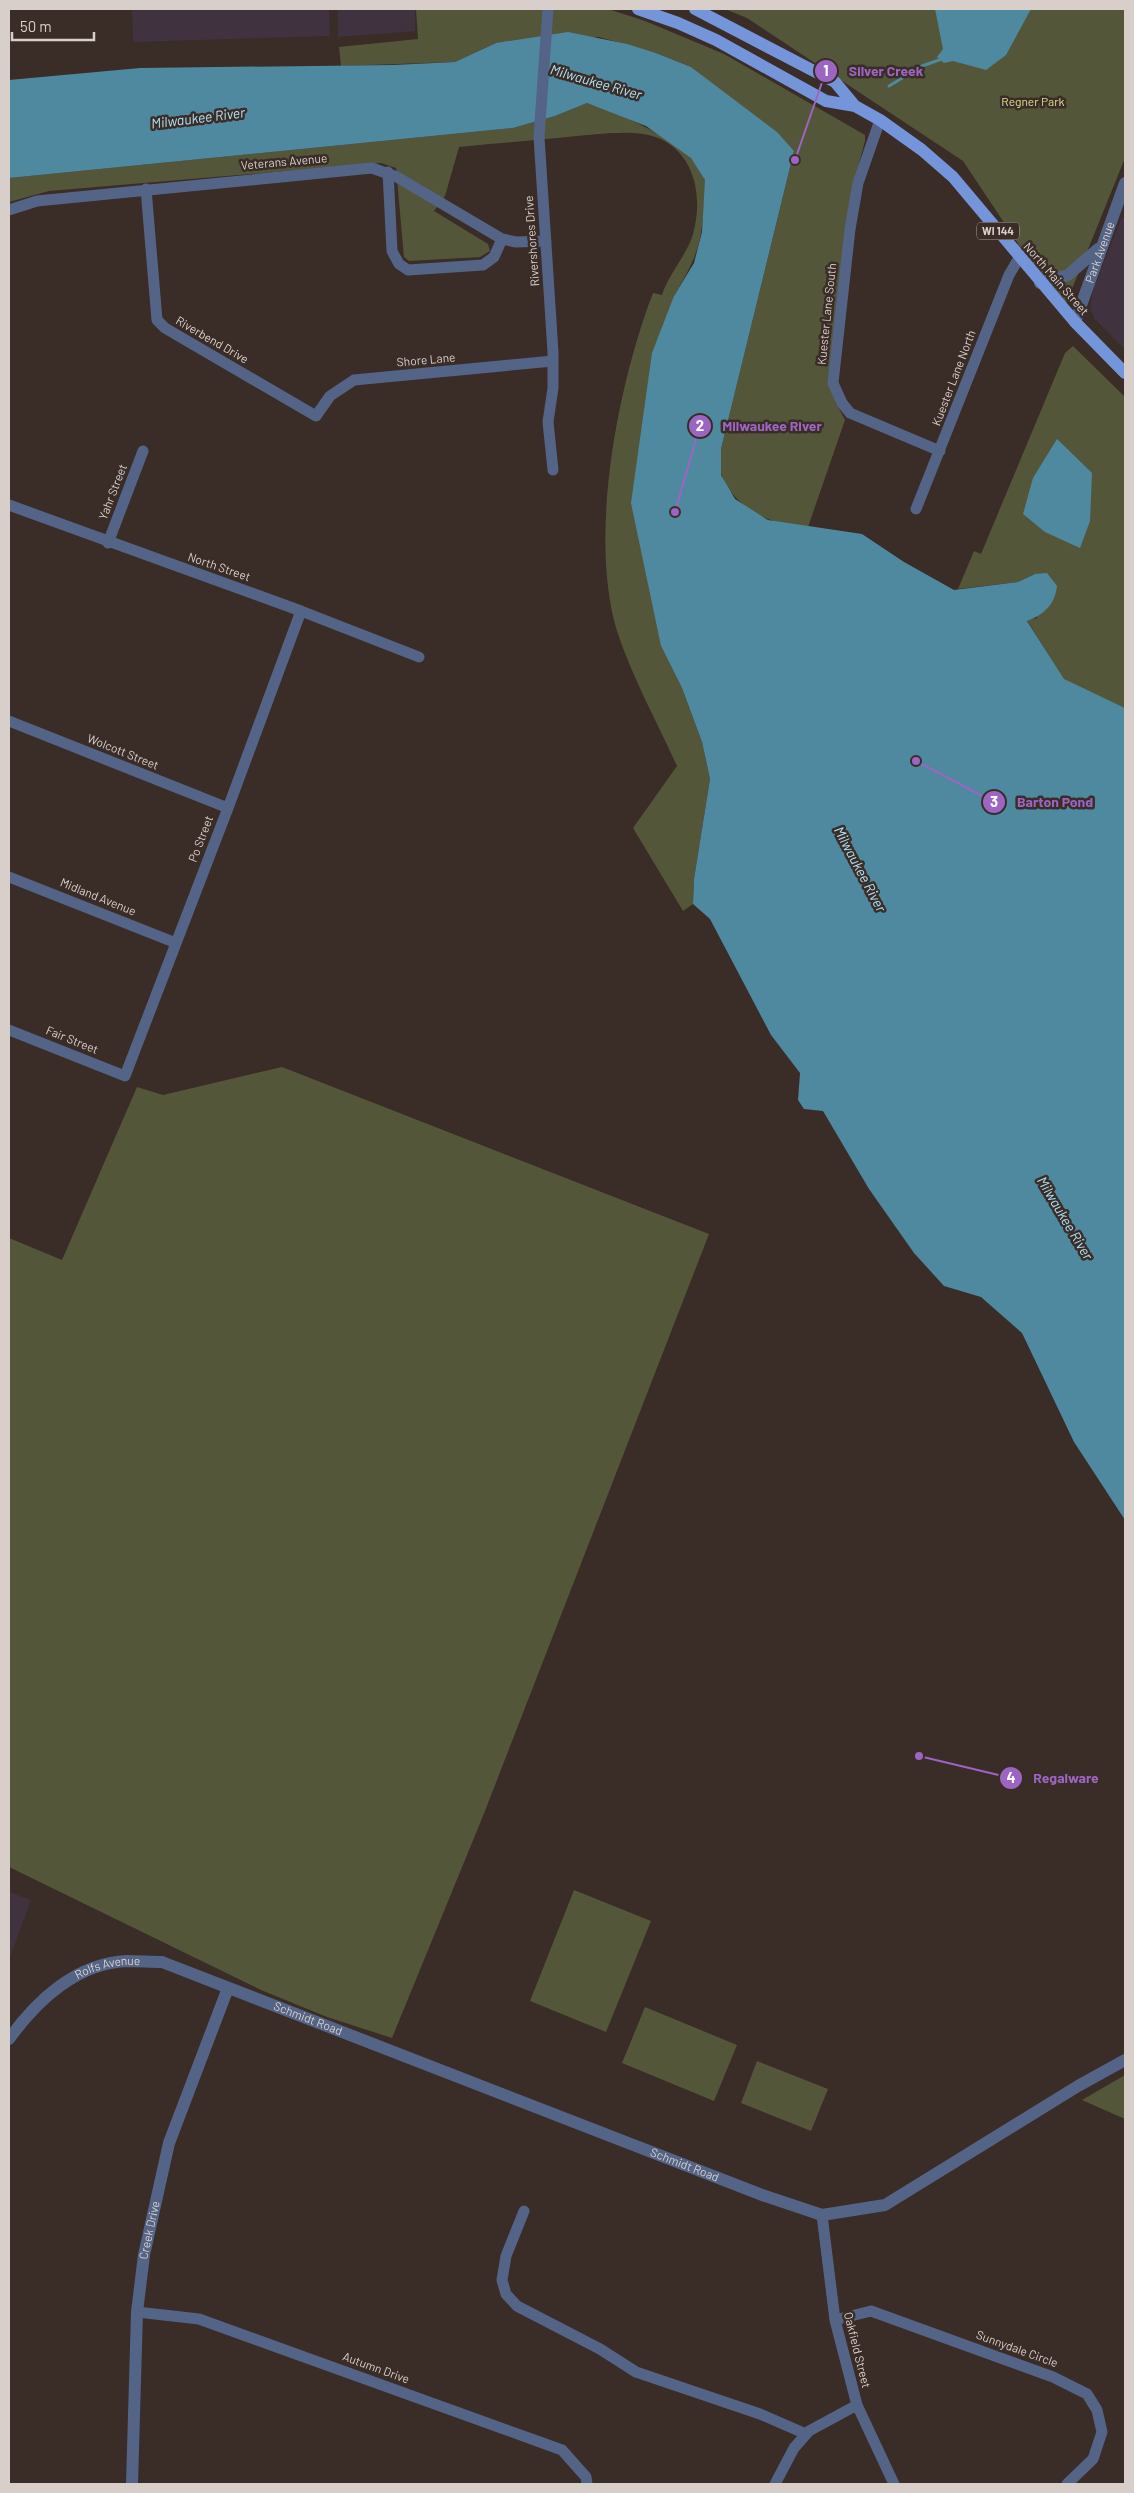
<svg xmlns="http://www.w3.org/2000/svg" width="1134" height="2493" font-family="Barlow,sans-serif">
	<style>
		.commercial { fill: #40323f }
		.green { fill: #54563a }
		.water { fill: #4f89a0 }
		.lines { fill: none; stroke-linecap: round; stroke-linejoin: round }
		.stream { stroke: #4f89a0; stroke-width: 3 }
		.minor { stroke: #536486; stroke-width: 11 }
		.tertiary { stroke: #536486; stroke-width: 12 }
		.primary { stroke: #7595db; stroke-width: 12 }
		.labels { text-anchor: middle; stroke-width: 5; stroke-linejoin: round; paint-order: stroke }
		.shield { fill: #3a2c26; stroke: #a99e9a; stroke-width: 1 }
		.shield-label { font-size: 11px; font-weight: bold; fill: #d8cfcb }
		.park-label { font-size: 12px; fill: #dce193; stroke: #3a2c26 }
		.street-label { font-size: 12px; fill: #d8cfcb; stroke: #3a2c26 }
		.water-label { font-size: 14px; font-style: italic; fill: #b0e3f8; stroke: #3a2c26 }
		.leader { fill: none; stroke: #9c65c3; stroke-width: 2 }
		.callout-dot { fill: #9c65c3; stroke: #3a2c26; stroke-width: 2 }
		.mark-label { font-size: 15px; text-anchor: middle; font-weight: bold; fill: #fff }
		.callout-label { font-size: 14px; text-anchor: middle; font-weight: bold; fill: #9c65c3; stroke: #3a2c26; stroke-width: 5; stroke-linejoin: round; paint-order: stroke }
	</style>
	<rect width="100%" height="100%" fill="#3a2c26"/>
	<path class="commercial" d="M 132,9 L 329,9 L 330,36 L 133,42 Z
		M 338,9 L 415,9 L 415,31 L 338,37 Z
		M 1122,217 L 1125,218 L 1125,350 L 1094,318 L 1090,308 L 1093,290 Z
		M 9,1892 L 31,1900 L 9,1960 Z"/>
	<path class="green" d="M 416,9 L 608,9 L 645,21 L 724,54 L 865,135 L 865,141 L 859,163 L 835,401 L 845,420 L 808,527 C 774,527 734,508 722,476 C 719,468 721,457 721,449 L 794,151 L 691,67 L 656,53 L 599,37 L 496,43 L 455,62 L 341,66 L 339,47 L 418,39 Z
		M 725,9 L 1125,9 L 1125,158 L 1063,311 L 963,161 L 747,18 Z
		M 587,103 C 619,113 697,145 705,180 C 707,187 704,197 704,203 C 702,246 695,260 674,296 L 661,646 L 682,688 L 702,742 L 710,779 L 694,879 L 693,904 L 683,911 L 633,828 L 677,766 C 657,722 632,677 617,631 C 588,536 618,384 653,293 L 662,295 C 669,273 687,255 693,234 C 706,187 689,135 633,133 C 608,132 582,136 557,138 C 525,141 492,144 459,147 L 445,196 L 434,211 L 488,244 L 490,251 L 480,257 L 409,261 L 404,257 L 396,168 L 381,163 L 49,191 L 9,202 L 9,178 L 513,128 L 555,116 Z
		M 1073,346 L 1125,397 L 1125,708 L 1064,680 L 1027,620 L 1037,618 L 1035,574 L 1018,582 L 958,589 L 974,551 L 981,554 L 1065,353 Z
		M 282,1067 L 709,1234 L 483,1816 L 392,2038 L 327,2017 L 261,1990 L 9,1867 L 9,1238 L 62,1260 L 137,1087 L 163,1095 Z
		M 574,1890 L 651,1921 L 606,2032 L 530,2001 Z
		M 645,2007 L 737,2045 L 714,2101 L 622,2063 Z
		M 757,2061 L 828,2089 L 811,2131 L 741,2103 Z
		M 1125,2075 L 1125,2119 L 1082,2100 Z"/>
	<path class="water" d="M 935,9 L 1031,9 L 1006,55 L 986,70 L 953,61 L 944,63 L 937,57 L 943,49 Z
		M 568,32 L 627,44 L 656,53 L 691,67 L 777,132 L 794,151 L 721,449 L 721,475 L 735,499 L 768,520 L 862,534 L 904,562 L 954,590 L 1018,582 L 1035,574 L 1047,573 L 1057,586 C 1055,604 1044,615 1027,621 L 1064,679 L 1125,708 L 1125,1520 L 1074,1442 L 1022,1333 L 981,1297 L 944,1286 L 914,1253 L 869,1189 L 823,1111 L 804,1109 L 798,1100 L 800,1073 L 771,1035 L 710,919 L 693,904 L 694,879 L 710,779 L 702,742 L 682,688 L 661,646 L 631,503 L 652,353 L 674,296 L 694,263 L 702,232 L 705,180 L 691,158 L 646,126 L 587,103 L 555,116 L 513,128 L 9,178 L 9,80 L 140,68 L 393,65 L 455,62 L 496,43 Z
		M 1057,439 L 1092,473 L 1090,521 L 1080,548 L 1045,532 L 1023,514 L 1033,478 Z"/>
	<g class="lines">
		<path class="stream" d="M 889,86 L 922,66 L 942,59"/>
		<path class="minor" d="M 548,9 L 539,137 L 553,352 L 553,388 L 548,422 L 553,470
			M 880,120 L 858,183 L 850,229 L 833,383 L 842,403 L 850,413 L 940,451
			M 388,172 L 392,251 L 399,264 L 408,270 L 483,265 L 494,257 L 502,239
			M 146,189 L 157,320 L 165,328 L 316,416 L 330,396 L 354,380 L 553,361
			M 9,210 L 37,201 L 372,168 L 397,177 L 502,239 L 516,242 L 546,241
			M 9,505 L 301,611 L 419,657
			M 916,509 L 1009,275 L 1019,258
			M 108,543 L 143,451
			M 9,721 L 228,808
			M 9,877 L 176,943
			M 9,1030 L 125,1076 L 228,808 L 301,611
			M 524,2211 L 506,2256 L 502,2280 L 506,2294 L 517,2306 L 600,2349 L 636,2372 L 760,2414 L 806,2434
			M 822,2215 L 835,2320 L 857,2405 L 894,2484
			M 137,2312 L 199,2319 L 562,2450 L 586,2477 L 587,2484
			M 835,2320 L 871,2311 L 1053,2377 L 1087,2394 L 1097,2410 L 1102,2432 L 1093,2459 L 1067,2484
			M 775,2484 L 794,2448 L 809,2431 L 857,2405"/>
		<g class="tertiary">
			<path d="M 1040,283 L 1068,275 L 1098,249"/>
			<path id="s1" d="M 1075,322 L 1125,183"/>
			<path id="s2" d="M 9,2039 C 37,2000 77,1963 127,1961 C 139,1961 151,1962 162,1962 L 762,2195 L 822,2215 L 885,2205 L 1078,2086 L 1125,2060"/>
			<path id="s3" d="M 132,2484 L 137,2312 L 144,2255 L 169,2143 L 228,1988"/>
		</g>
		<path class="primary" d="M 638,9 L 678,23 L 716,40 L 826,101 L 855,106 L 880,120 L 922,150 L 953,177 L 1075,322 L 1125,373
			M 695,9 L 835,82 L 855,106"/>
	</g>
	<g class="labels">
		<rect class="shield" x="977" y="222.5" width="42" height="17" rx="4"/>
		<g class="shield-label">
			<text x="998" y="235">WI 144</text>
		</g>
		<g class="park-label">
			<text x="1033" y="106">Regner Park</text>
		</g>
		<g class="street-label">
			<text transform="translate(284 162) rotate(-5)" y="4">Veterans Avenue</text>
			<text transform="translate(532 241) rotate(-94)" y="4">Rivershores Drive</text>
			<text dy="4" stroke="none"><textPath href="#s1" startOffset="74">Park Avenue</textPath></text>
			<text transform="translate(1056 279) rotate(49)" y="4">North Main Street</text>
			<text transform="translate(827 314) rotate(-84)" y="4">Kuester Lane South</text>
			<text transform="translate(212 340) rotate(30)" y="4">Riverbend Drive</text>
			<text transform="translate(426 360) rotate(-5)" y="4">Shore Lane</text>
			<text transform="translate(954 378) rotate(-69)" y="4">Kuester Lane North</text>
			<text transform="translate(113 492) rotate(-69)" y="4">Yahr Street</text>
			<text transform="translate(219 567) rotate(19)" y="4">North Street</text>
			<text transform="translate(123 752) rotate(22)" y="4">Wolcott Street</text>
			<text transform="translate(201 839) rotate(-69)" y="4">Po Street</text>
			<text transform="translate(98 897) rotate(22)" y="4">Midland Avenue</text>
			<text transform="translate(72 1040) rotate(22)" y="4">Fair Street</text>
			<text dy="4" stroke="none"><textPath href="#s2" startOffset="126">Rolfs Avenue</textPath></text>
			<text dy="4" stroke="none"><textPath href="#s2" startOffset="338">Schmidt Road</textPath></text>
			<text dy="4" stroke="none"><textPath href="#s2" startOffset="742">Schmidt Road</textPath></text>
			<text dy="4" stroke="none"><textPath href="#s3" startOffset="255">Creek Drive</textPath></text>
			<text transform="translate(1017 2349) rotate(20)" y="4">Sunnydale Circle</text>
			<text transform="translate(857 2350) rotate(76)" y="4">Oakfield Street</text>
			<text transform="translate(376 2368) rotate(20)" y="4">Autumn Drive</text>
		</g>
		<g class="water-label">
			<text transform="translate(596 82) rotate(16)" y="5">Milwaukee River</text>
			<text transform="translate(198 118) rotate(-7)" y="5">Milwaukee River</text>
			<text transform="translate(860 869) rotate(62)" y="5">Milwaukee River</text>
			<text transform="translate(1065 1218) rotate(59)" y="5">Milwaukee River</text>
		</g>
	</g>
	<path class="leader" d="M795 160L826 71M675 512L700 426M916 761L994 802M919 1756L1011 1778"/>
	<g class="callout-dot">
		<circle cx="795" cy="160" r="5"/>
		<circle cx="675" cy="512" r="5"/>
		<circle cx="916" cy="761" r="5"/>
		<circle cx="919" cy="1756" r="5"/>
		<circle cx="826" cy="71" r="12"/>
		<circle cx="700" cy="426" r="12"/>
		<circle cx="994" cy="802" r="12"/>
		<circle cx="1011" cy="1778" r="12"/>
	</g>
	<g class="mark-label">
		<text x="826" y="76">1</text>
		<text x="700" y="431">2</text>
		<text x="994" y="807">3</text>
		<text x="1011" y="1783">4</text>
	</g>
	<g class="callout-label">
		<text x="886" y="76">Silver Creek</text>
		<text x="772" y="431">Milwaukee River</text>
		<text x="1055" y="807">Barton Pond</text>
		<text x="1066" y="1783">Regalware</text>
	</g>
	<rect width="1134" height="2493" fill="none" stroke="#d8cfcb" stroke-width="20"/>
	<path d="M12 32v8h82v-8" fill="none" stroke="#d8cfcb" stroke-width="2.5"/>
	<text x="20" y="32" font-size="15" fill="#d8cfcb" stroke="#3a2c26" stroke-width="4" paint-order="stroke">50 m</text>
</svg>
